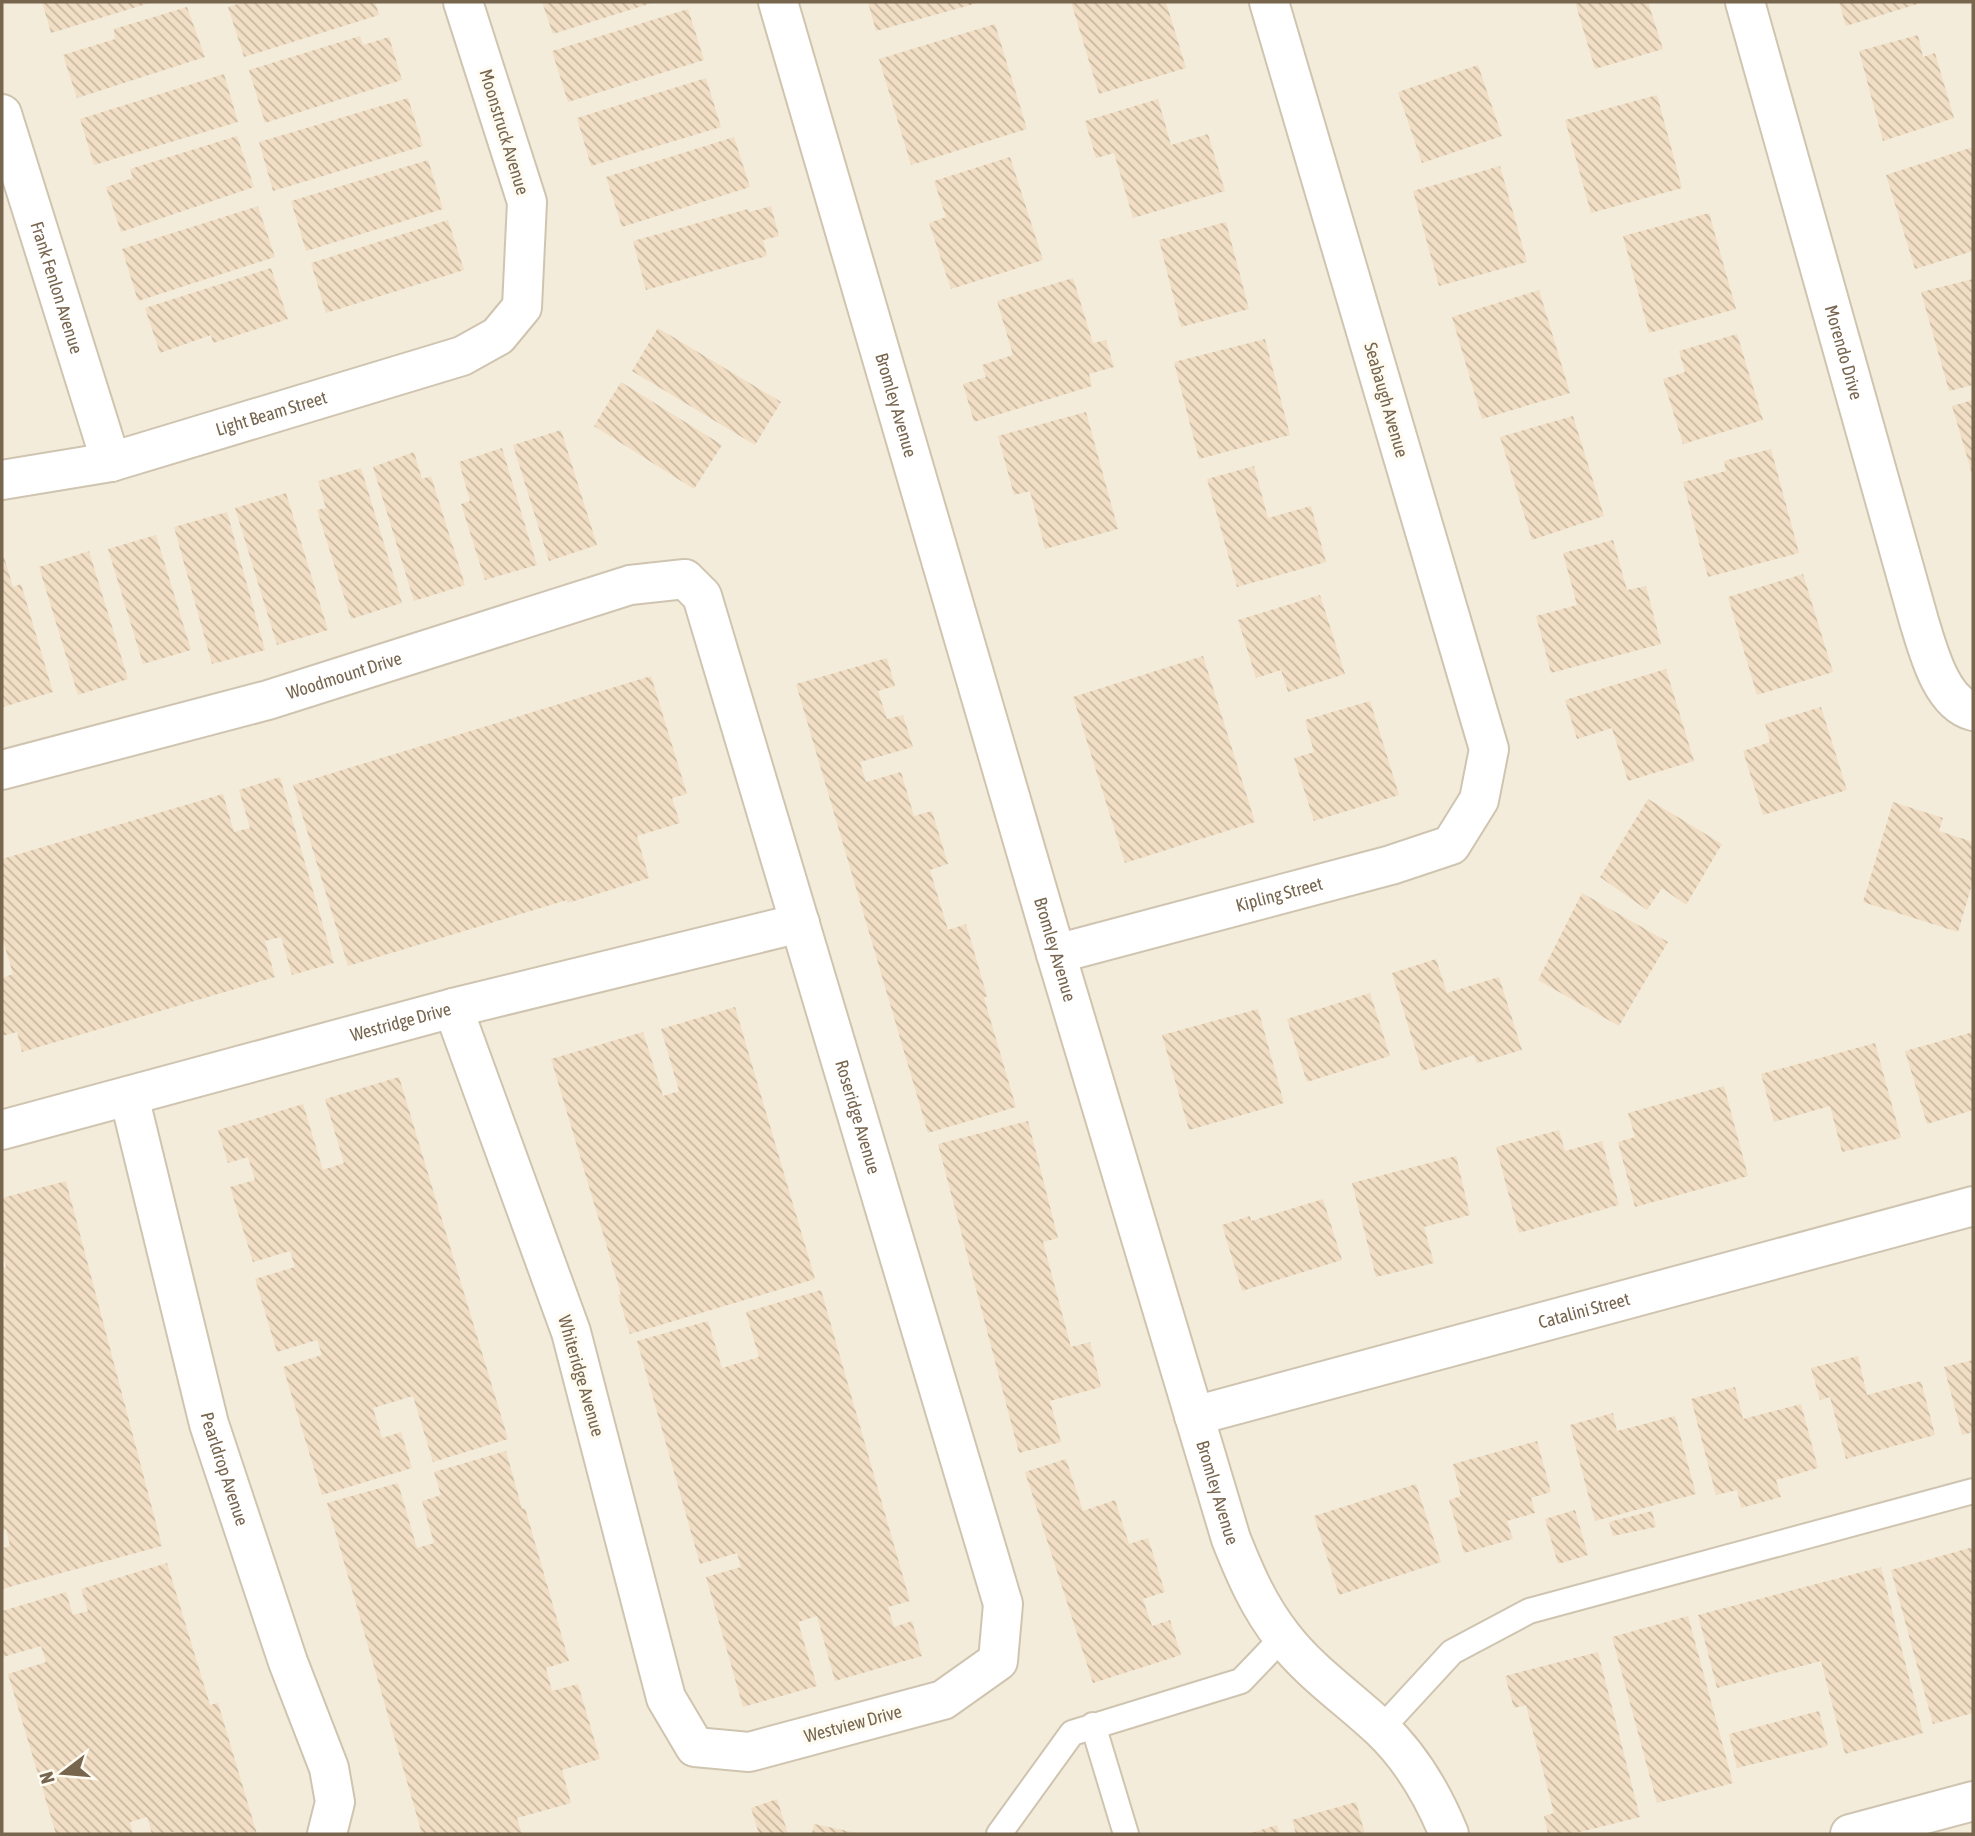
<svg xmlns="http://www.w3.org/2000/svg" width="1975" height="1836" font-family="'Asap Condensed',sans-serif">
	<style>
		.residential { fill: #f4ecda }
		.building { fill: url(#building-back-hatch) }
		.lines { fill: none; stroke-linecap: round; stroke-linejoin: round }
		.lane-casing { stroke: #cfc4b0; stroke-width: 28 }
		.street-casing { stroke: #cfc4b0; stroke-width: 42 }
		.secondary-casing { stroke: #d1c4ae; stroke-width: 42 }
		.lane { stroke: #fff; stroke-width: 24 }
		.street { stroke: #fff; stroke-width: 38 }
		.secondary { stroke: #fff; stroke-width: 38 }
		.labels { text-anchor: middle; stroke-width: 7; stroke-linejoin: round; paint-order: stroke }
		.street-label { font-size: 18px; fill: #77654e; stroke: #fefcf2 }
	</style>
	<defs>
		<pattern id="building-back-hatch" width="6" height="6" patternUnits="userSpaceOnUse" patternTransform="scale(1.75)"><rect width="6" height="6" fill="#f1dec4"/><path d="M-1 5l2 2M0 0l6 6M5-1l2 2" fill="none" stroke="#c8b8a1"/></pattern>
	</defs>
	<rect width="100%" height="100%" fill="#fcf9ec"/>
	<path class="residential" d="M 2,2 L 1973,2 L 1973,1834 L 2,1834 Z"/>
	<path class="building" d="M 42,2 L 153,2 L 51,33 Z
		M 244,2 L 375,2 L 379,15 L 244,57 L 228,7 Z
		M 542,2 L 655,2 L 553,34 Z
		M 868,2 L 978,2 L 978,3 L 876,31 Z
		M 1071,2 L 1166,2 L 1186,68 L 1099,94 Z
		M 1575,2 L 1648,2 L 1663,49 L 1595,69 Z
		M 1839,2 L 1924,2 L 1846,26 Z
		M 187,7 L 205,57 L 77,98 L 63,55 L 115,39 L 114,29 Z
		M 688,9 L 704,60 L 568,102 L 552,51 Z
		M 995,24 L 1027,129 L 911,165 L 879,59 Z
		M 1918,35 L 1923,57 L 1935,53 L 1954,118 L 1883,141 L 1859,51 Z
		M 360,36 L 363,45 L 389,37 L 402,80 L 265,123 L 249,70 Z
		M 1478,65 L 1502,136 L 1422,163 L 1398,92 Z
		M 224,74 L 238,122 L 94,165 L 80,119 Z
		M 706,78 L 721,127 L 591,166 L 577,118 Z
		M 1657,95 L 1682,188 L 1591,213 L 1565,120 Z
		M 408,98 L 423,146 L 273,191 L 259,142 Z
		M 1158,99 L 1171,145 L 1208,134 L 1225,191 L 1133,218 L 1114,153 L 1096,158 L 1085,121 Z
		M 237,136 L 254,187 L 121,232 L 106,187 L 133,178 L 130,169 Z
		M 734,137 L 750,187 L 622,227 L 606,177 Z
		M 1973,147 L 1973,251 L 1915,269 L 1886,175 Z
		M 1010,157 L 1043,260 L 951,289 L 929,223 L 946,217 L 934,181 Z
		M 428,160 L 443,209 L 306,251 L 291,201 Z
		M 1500,166 L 1527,262 L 1439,286 L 1413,191 Z
		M 258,206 L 275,257 L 138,301 L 122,249 Z
		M 771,206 L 779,236 L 763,240 L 767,256 L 646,290 L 633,241 L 748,209 L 749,212 Z
		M 1709,213 L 1736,309 L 1649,333 L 1623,236 Z
		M 448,220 L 464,270 L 326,313 L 311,263 Z
		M 1226,222 L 1249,309 L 1181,327 L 1159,240 Z
		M 271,268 L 288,319 L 213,343 L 211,335 L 160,353 L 145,308 Z
		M 1073,278 L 1093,343 L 1106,340 L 1114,367 L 1089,374 L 1092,386 L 974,422 L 963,384 L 986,377 L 982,365 L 1013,355 L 997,301 Z
		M 1973,279 L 1973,385 L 1949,391 L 1921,292 Z
		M 1539,290 L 1570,393 L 1482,419 L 1452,317 Z
		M 658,328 L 781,402 L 755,445 L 632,371 Z
		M 1737,334 L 1763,420 L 1683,444 L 1663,379 L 1685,372 L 1679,351 Z
		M 1265,339 L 1290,435 L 1199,459 L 1174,362 Z
		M 621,382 L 722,445 L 694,489 L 594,426 Z
		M 1973,400 L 1973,477 L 1952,406 Z
		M 1086,412 L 1118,529 L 1045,549 L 1030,491 L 1014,495 L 998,436 Z
		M 1573,416 L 1604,516 L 1532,540 L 1500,437 Z
		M 561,430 L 597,545 L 549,561 L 513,445 Z
		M 502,448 L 537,565 L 485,580 L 461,504 L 470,501 L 459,462 Z
		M 1771,449 L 1799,553 L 1708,577 L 1683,482 L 1726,471 L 1724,461 Z
		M 414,452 L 422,479 L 431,476 L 465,585 L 414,601 L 373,467 Z
		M 1254,466 L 1268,518 L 1311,506 L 1326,562 L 1237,587 L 1207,479 Z
		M 361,468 L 402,603 L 351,619 L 317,510 L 326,508 L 318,481 Z
		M 286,493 L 328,630 L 277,645 L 235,508 Z
		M 227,512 L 265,650 L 212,664 L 174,527 Z
		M 156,535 L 191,650 L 143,664 L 108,549 Z
		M 1613,540 L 1627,590 L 1646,586 L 1661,644 L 1551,673 L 1536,616 L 1577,605 L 1563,553 Z
		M 89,551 L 128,679 L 78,695 L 39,567 Z
		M 4,557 L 13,587 L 21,584 L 53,692 L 3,707 L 2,558 Z
		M 1803,574 L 1833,672 L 1757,695 L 1728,597 Z
		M 1320,595 L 1345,674 L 1288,692 L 1281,670 L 1256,678 L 1238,620 Z
		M 1203,656 L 1255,822 L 1125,863 L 1073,697 Z
		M 887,658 L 895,686 L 878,691 L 887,719 L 903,715 L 913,747 L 860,762 L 866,782 L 901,772 L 914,816 L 932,811 L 948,864 L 930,870 L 948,930 L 966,924 L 987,996 L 984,998 L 1016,1107 L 928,1133 L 796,684 Z
		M 1666,669 L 1694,761 L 1628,781 L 1612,728 L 1577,739 L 1565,700 Z
		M 651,676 L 687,794 L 672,798 L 680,823 L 637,836 L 649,878 L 568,903 L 567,900 L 348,966 L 293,785 Z
		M 1370,701 L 1399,795 L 1314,821 L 1294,758 L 1314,752 L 1305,720 Z
		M 1821,707 L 1847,790 L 1763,815 L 1743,751 L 1770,742 L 1765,724 Z
		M 280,777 L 334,963 L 292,975 L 281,937 L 265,941 L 275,977 L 22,1052 L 17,1032 L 2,1036 L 2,978 L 13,974 L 2,937 L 2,859 L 223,794 L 234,832 L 250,828 L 239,790 Z
		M 1648,799 L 1722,844 L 1686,905 L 1662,888 L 1647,910 L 1600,877 Z
		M 1893,802 L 1943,818 L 1939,831 L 1973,842 L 1973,881 L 1958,932 L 1863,902 Z
		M 1582,893 L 1668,942 L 1619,1026 L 1538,980 Z
		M 1436,959 L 1447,993 L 1499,977 L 1522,1050 L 1477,1063 L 1474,1055 L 1422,1071 L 1392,973 Z
		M 1370,993 L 1390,1056 L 1307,1082 L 1287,1019 Z
		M 735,1007 L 815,1279 L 630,1334 L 618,1295 L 621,1294 L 551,1059 L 643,1032 L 663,1096 L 679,1091 L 661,1029 Z
		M 1258,1009 L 1284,1103 L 1189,1130 L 1162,1035 Z
		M 1973,1032 L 1973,1110 L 1927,1124 L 1905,1051 Z
		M 1875,1043 L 1901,1138 L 1842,1152 L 1830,1106 L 1774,1122 L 1761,1074 Z
		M 399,1077 L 508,1439 L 433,1462 L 413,1396 L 373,1408 L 382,1438 L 401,1432 L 412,1468 L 322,1495 L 283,1367 L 322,1355 L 317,1340 L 277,1352 L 255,1279 L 295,1267 L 290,1251 L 253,1262 L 230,1187 L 255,1180 L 248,1157 L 228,1163 L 218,1130 L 303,1104 L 323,1170 L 344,1163 L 325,1099 Z
		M 1724,1086 L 1748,1176 L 1635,1207 L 1618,1142 L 1635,1137 L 1628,1113 Z
		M 1028,1121 L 1058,1238 L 1043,1242 L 1071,1347 L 1090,1342 L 1101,1387 L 1050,1401 L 1061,1442 L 1019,1453 L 938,1144 Z
		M 1559,1130 L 1565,1151 L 1602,1141 L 1619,1205 L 1519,1233 L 1496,1147 Z
		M 1456,1156 L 1470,1215 L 1424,1227 L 1434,1263 L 1376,1277 L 1352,1183 Z
		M 66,1181 L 162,1546 L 2,1589 L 2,1548 L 10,1546 L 6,1529 L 2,1530 L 2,1268 L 6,1267 L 2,1250 L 2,1198 Z
		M 1323,1199 L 1342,1260 L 1242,1291 L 1222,1225 L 1250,1216 L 1251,1221 Z
		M 821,1290 L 910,1601 L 888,1607 L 894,1627 L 912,1621 L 922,1656 L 835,1681 L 817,1616 L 798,1622 L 817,1686 L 743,1707 L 706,1577 L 741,1567 L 737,1553 L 700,1564 L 637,1341 L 708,1321 L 722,1368 L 759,1357 L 746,1312 Z
		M 1858,1356 L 1867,1395 L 1921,1381 L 1935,1435 L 1846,1459 L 1830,1397 L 1820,1400 L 1811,1368 Z
		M 1973,1360 L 1973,1432 L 1962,1435 L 1944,1367 Z
		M 1735,1387 L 1743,1419 L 1801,1404 L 1818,1468 L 1776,1480 L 1781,1497 L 1741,1508 L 1737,1490 L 1716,1495 L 1691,1399 Z
		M 1613,1413 L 1617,1431 L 1675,1416 L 1696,1494 L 1595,1521 L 1570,1425 Z
		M 1537,1441 L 1551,1492 L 1531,1498 L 1535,1513 L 1507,1521 L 1513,1539 L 1464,1553 L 1449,1500 L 1461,1496 L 1453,1464 Z
		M 506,1451 L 522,1509 L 525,1508 L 569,1661 L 546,1668 L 552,1691 L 578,1684 L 600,1759 L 562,1770 L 571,1803 L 517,1818 L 522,1834 L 422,1834 L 327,1503 L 398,1483 L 417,1548 L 434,1543 L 422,1501 L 441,1495 L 434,1472 Z
		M 1066,1459 L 1083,1511 L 1115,1500 L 1129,1544 L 1148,1538 L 1165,1592 L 1143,1599 L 1152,1626 L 1170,1620 L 1181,1655 L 1093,1683 L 1025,1472 Z
		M 1416,1484 L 1441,1562 L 1339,1595 L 1314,1516 Z
		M 1575,1510 L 1588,1555 L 1558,1564 L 1545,1519 Z
		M 1652,1511 L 1656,1527 L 1613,1536 L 1609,1522 Z
		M 1973,1547 L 1973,1713 L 1933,1724 L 1891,1570 Z
		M 167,1563 L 210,1705 L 218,1703 L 257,1834 L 177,1834 L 176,1832 L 152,1834 L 147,1817 L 130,1822 L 133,1834 L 56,1834 L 8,1674 L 46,1662 L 41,1646 L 3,1657 L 2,1611 L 66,1592 L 73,1615 L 88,1611 L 81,1589 Z
		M 1881,1567 L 1923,1733 L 1845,1754 L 1821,1661 L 1717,1688 L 1698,1615 Z
		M 1688,1616 L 1733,1783 L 1657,1803 L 1612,1637 Z
		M 1598,1652 L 1640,1817 L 1572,1834 L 1548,1834 L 1544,1816 L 1554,1813 L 1526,1705 L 1514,1708 L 1505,1676 Z
		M 1819,1711 L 1828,1746 L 1737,1768 L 1729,1734 Z
		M 777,1799 L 788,1834 L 759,1834 L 751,1808 Z
		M 1356,1802 L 1365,1834 L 1296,1834 L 1292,1820 Z
		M 814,1824 L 857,1833 L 857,1834 L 812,1834 Z
		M 1277,1825 L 1280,1834 L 1248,1834 Z"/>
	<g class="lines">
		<defs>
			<path id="lane" d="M 1093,1725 L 1126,1834
				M 1381,1729 L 1452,1652 L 1529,1611 L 1973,1491
				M 999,1834 L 1072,1733 L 1241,1681 L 1283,1637"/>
			<g id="street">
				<path id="s1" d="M 1745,2 L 1919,621 C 1928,650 1941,703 1973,711"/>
				<path id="s2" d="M 2,114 L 111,462"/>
				<path id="s3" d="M 2,480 L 111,462 L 462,356 L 498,336 L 522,307 L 527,202 L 463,2"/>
				<path id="s4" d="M 2,770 L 268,700 L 630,585 L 685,579 L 702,596 L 1003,1604 L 998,1661 L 943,1700 L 749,1752 L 695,1747 L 666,1698 L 571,1332 L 453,1008"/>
				<path id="s5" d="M 1056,954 L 1391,865 L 1451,845 L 1479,800 L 1489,749 L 1269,2"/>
				<path id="s6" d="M 129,1096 L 209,1424 L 288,1662 L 329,1768 L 335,1802 L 327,1834"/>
				<path id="s7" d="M 2,1130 L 453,1008 L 800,923"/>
				<path id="s8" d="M 1194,1416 L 1973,1206"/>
				<path d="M 1850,1834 L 1973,1801"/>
			</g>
			<g id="secondary">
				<path id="s9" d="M 778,2 L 1056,954 L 1231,1539 C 1245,1574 1259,1607 1283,1637 C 1310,1672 1348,1698 1380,1728 C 1411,1757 1433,1795 1449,1834"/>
			</g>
		</defs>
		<use href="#lane" class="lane-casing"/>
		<use href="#street" class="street-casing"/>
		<use href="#secondary" class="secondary-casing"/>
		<use href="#lane" class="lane"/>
		<use href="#street" class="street"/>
		<use href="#secondary" class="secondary"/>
	</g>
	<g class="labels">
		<g class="street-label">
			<text transform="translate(504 132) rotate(73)" y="6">Moonstruck Avenue</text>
			<text dy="6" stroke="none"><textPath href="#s2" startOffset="182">Frank Fenlon Avenue</textPath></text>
			<text dy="6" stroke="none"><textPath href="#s1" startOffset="364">Morendo Drive</textPath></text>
			<text transform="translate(1386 400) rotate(74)" y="6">Seabaugh Avenue</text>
			<text dy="6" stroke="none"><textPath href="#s9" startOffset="420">Bromley Avenue</textPath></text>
			<text dy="6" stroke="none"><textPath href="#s3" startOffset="278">Light Beam Street</textPath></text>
			<text dy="6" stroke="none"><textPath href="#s4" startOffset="355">Woodmount Drive</textPath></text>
			<text dy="6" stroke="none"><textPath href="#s5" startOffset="231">Kipling Street</textPath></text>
			<text dy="6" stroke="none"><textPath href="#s9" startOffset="987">Bromley Avenue</textPath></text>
			<text dy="6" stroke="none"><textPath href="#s7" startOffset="413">Westridge Drive</textPath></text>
			<text dy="6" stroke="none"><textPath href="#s4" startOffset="1278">Roseridge Avenue</textPath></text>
			<text dy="6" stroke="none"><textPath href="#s8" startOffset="404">Catalini Street</textPath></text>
			<text transform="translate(581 1376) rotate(74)" y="6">Whiteridge Avenue</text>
			<text dy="6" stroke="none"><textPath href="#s6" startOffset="385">Pearldrop Avenue</textPath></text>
			<text dy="6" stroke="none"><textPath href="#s9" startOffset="1554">Bromley Avenue</textPath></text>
			<text transform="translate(853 1724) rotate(-15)" y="6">Westview Drive</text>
		</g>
	</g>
	<rect width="1975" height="1836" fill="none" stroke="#77654e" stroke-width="7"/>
	<g transform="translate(63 1773) rotate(254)" stroke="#fefcf2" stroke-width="5" paint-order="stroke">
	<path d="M0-5L12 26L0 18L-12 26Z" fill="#77654e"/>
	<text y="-10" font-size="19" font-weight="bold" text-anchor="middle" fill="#77654e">N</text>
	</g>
</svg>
